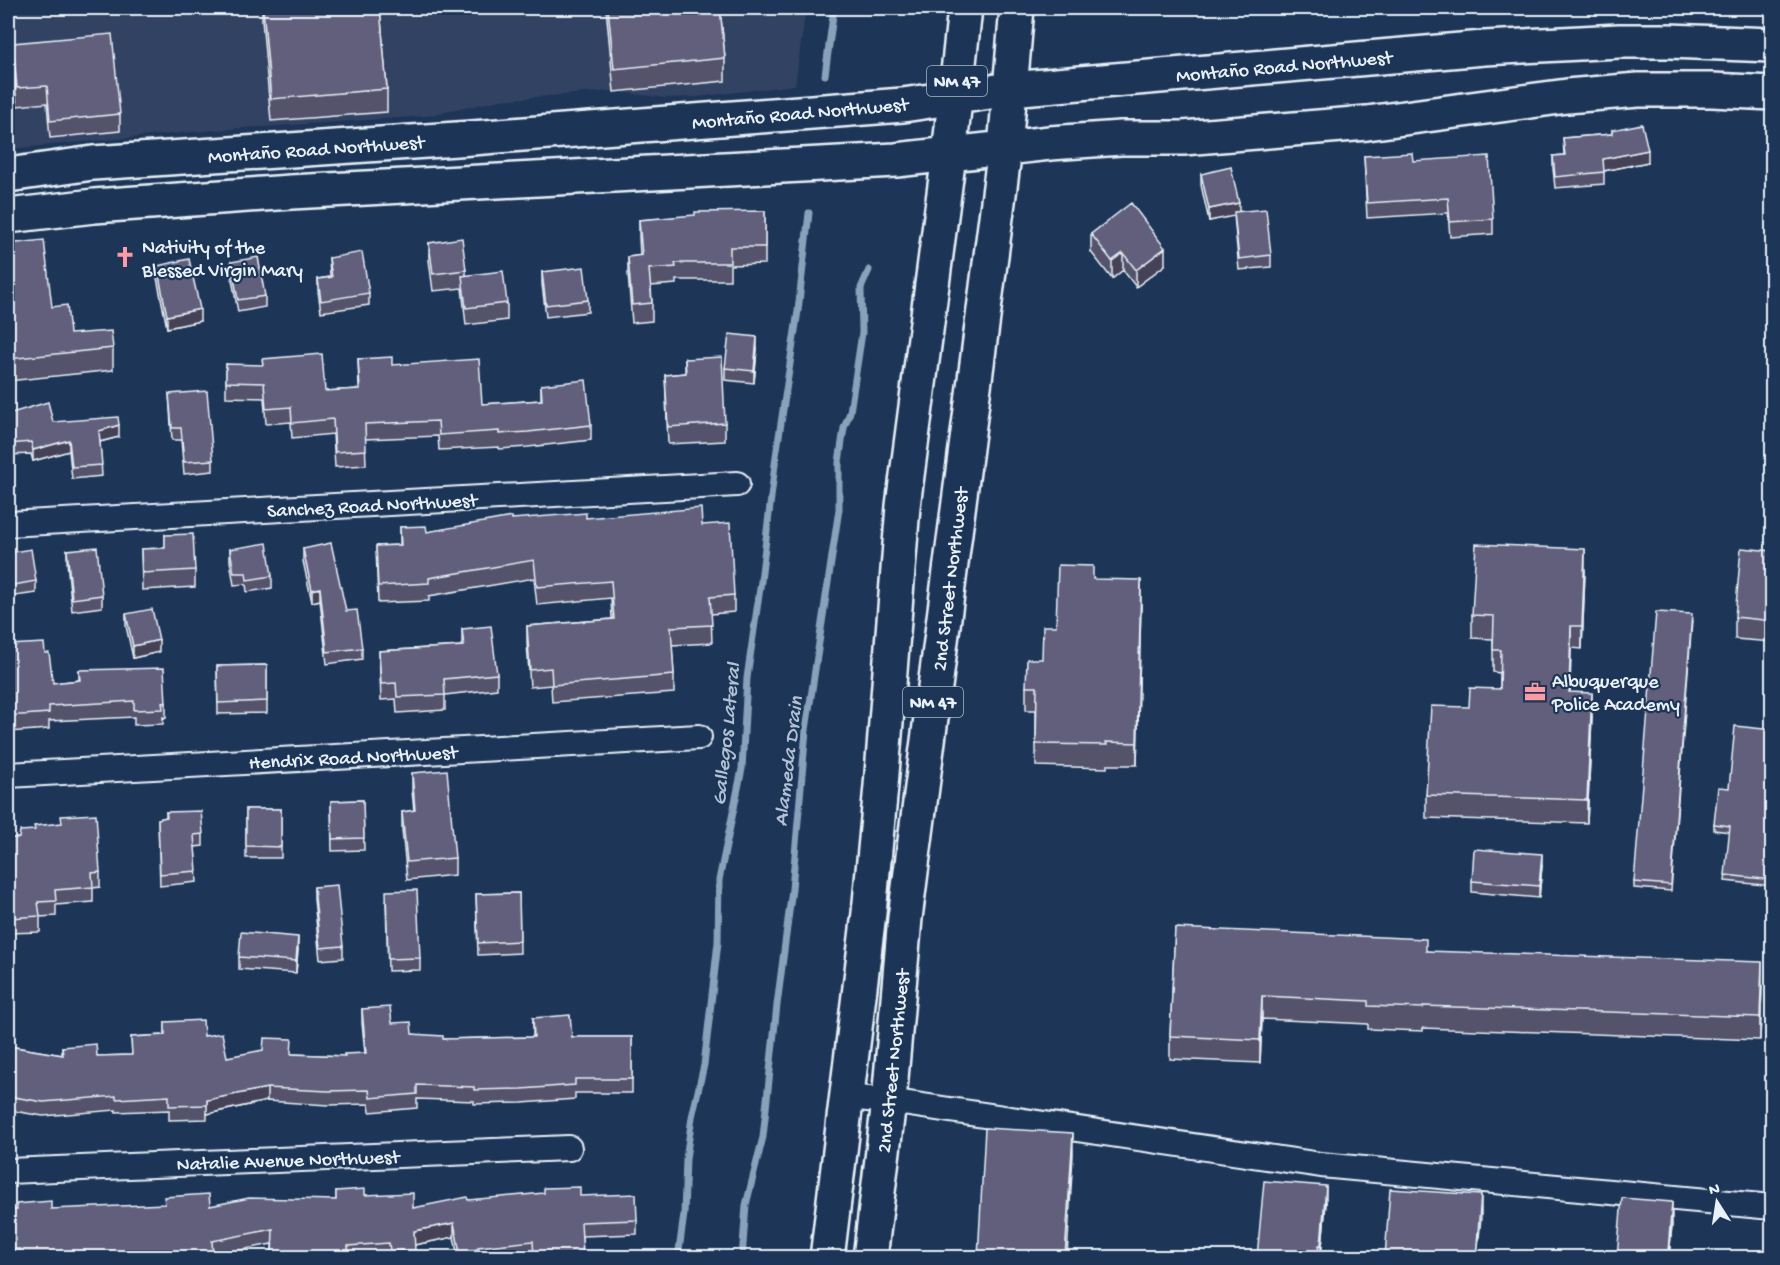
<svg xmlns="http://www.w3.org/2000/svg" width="1780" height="1265" font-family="'Gochi Hand',sans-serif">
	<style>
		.built { fill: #324262 }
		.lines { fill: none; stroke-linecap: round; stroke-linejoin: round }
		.stream { stroke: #89a1ba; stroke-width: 7 }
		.street-casing { stroke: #e8f1f8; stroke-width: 28 }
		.primary-casing { stroke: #e8f1f8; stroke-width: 38 }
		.street { stroke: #1d3557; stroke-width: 24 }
		.primary { stroke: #1d3557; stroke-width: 33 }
		.wall { fill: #54526c; stroke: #e8f1f8; stroke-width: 1.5 }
		.shaded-wall { fill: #454258; stroke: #e8f1f8; stroke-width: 1.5 }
		.building { fill: #625f7d; stroke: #e8f1f8; stroke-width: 1.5 }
		.labels { text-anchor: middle; stroke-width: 4.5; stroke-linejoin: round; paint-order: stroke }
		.shield { fill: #1d3557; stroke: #abb9c8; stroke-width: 1.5 }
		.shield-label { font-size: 18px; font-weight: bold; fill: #e8f1f8 }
		.street-label { font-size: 20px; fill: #e8f1f8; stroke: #1d3557 }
		.poi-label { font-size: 20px; fill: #e8f1f8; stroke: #1d3557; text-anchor: start }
		.water-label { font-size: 21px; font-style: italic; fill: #b0c2d4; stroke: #1d3557 }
	</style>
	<rect width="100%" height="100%" fill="#1d3557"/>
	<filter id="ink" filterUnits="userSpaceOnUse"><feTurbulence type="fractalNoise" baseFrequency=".0167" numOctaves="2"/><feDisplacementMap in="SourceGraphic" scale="12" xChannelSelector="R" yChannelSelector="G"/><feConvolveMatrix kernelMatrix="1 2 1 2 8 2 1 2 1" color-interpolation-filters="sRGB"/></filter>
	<g filter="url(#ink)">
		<path class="built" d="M 70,8 L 806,8 L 795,85 L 697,97 L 666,98 L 610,91 L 501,100 L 427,116 L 215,130 L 8,149 L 8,12 Z"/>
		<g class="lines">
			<path class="stream" d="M 825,75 L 834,8
				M 678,1258 L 684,1214 L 686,1159 L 692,1117 L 704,1065 L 718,942 L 719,880 L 742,769 L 747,678 L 761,581 L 776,456 L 798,311 L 809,213
				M 742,1258 L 746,1205 L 763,1137 L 777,1005 L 792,889 L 806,730 L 839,509 L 839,462 L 844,428 L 850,412 L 862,333 L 861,288 L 869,270"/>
			<defs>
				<path id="street" d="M 8,524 L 737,484
					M 8,775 L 699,737
					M 847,1097 L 889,1101 L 1321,1165 L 1772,1207
					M 8,1171 L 569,1148"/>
				<path id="primary" d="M 8,175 L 93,163 L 472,138 L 903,105 L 1010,89 L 1484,48 L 1619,41 L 1669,41 L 1772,45
					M 8,216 L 94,206 L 291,192 L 896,160 L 1050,143 L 1121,138 L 1183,138 L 1367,123 L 1567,96 L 1638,90 L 1712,90 L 1772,93
					M 827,1258 L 869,913 L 881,786 L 903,506 L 949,155 L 965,8
					M 870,1258 L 889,1101 L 905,918 L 1005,148 L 1017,8"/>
			</defs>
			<use href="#street" class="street-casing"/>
			<use href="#primary" class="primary-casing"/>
			<use href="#street" class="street"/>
			<use href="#primary" class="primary"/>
		</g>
		<path class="wall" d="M 262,8 L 380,8 L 387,89 L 387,112 L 271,121 L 262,20 Z
			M 606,8 L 720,8 L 725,58 L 725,81 L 614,92 Z
			M 13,43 L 120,114 L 120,131 L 50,138 L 47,103 L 17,106 L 13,61 Z
			M 1612,130 L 1648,162 L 1604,171 L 1604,184 L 1555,188 L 1553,168 L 1553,156 L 1564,155 L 1563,138 L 1612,134 Z
			M 1364,156 L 1493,219 L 1493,234 L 1450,237 L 1448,213 L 1367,218 Z
			M 1201,174 L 1239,212 L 1271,255 L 1271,267 L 1239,270 L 1234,215 L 1209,221 L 1201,185 Z
			M 765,211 L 765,264 L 730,265 L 730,280 L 676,280 L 676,284 L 651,286 L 652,303 L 652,321 L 632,323 L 628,274 L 628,257 L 640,256 L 639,237 L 639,220 Z
			M 1091,234 L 1165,265 L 1136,287 L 1123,270 L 1112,279 L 1091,252 Z
			M 429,243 L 466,270 L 466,275 L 507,303 L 507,320 L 466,325 L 462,288 L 433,291 L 429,260 Z
			M 8,244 L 70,334 L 113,348 L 113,370 L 8,381 Z
			M 329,258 L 369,293 L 369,305 L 321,312 L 318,291 L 318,279 L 330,277 Z
			M 231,262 L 265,296 L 265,307 L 238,312 L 231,274 Z
			M 157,266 L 200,321 L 167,328 L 157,278 Z
			M 542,272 L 588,300 L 588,312 L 546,317 L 542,284 Z
			M 757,349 L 754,383 L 725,380 L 725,368 Z
			M 358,359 L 392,365 L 482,404 L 541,400 L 541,385 L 591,425 L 591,440 L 528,447 L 499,449 L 499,447 L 439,450 L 438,436 L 365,439 L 366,465 L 335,467 L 333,434 L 292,438 L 291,422 L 266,424 L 264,398 L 226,397 L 226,364 L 325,391 L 359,389 Z
			M 685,359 L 725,423 L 725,441 L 668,444 L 665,375 L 685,373 Z
			M 169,394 L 213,460 L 213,471 L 184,474 L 181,440 L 172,440 Z
			M 8,414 L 53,422 L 119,437 L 100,442 L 102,476 L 72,479 L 69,451 L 33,461 L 31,454 L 8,455 Z
			M 586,518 L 702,525 L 734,595 L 734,612 L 711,614 L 712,643 L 672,645 L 674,675 L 674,693 L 552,702 L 551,685 L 530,687 L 527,643 L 527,626 L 612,619 L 611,598 L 537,605 L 534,578 L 429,596 L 429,601 L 378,603 L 376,546 L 400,545 L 400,527 L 427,532 L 512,519 Z
			M 165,535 L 195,570 L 195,587 L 142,590 L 141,549 L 165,548 Z
			M 230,549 L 272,576 L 272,588 L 247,592 L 246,584 L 234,585 L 230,561 Z
			M 303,549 L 346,611 L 362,648 L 362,659 L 327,664 L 320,600 L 312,602 L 303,561 Z
			M 67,550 L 102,595 L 102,607 L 72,611 L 67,562 Z
			M 1773,551 L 1773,642 L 1735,639 L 1735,617 Z
			M 8,553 L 36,581 L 36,593 L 8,597 Z
			M 1585,571 L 1582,649 L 1571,648 L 1570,692 L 1592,716 L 1587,823 L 1426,818 L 1426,795 L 1469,707 L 1500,689 L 1500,673 L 1493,672 L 1493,639 L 1472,638 L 1472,615 Z
			M 1093,579 L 1141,602 L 1137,765 L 1107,765 L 1107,768 L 1036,766 L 1036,710 L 1026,710 L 1026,687 L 1042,659 L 1056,626 Z
			M 126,614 L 159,652 L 133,658 L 126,626 Z
			M 1692,620 L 1671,891 L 1634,888 L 1634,882 Z
			M 462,629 L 497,674 L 497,689 L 445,695 L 445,710 L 397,713 L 396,699 L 381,700 L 379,651 L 462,646 Z
			M 8,645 L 45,653 L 53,683 L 79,680 L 79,670 L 166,703 L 166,718 L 163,717 L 163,724 L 134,725 L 134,717 L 49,721 L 49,729 L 8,732 Z
			M 267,665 L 267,713 L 218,714 L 217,666 Z
			M 1773,730 L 1773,886 L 1725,881 L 1730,832 L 1714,830 L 1714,824 L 1729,788 Z
			M 412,773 L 455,858 L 455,875 L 407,880 L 402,829 L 402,812 L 414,811 L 412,791 Z
			M 363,800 L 364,850 L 332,851 L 331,801 Z
			M 246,809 L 281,809 L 281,858 L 246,858 Z
			M 166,812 L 203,834 L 203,846 L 195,847 L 197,882 L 160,886 L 158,819 L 166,817 Z
			M 8,838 L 19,838 L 100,872 L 100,887 L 93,888 L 93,902 L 56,905 L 56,916 L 40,917 L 40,932 L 8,933 Z
			M 1542,866 L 1539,898 L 1472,892 L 1472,881 Z
			M 314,887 L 343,946 L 343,958 L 320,960 L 314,899 Z
			M 519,893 L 520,953 L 478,955 L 476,894 Z
			M 386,902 L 420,958 L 420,970 L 388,971 Z
			M 1175,928 L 1426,951 L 1762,985 L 1760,1040 L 1423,1028 L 1423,1031 L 1368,1029 L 1368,1024 L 1262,1019 L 1260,1063 L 1170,1059 L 1170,1036 Z
			M 298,949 L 296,973 L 239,969 L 239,957 Z
			M 362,1009 L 412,1034 L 443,1039 L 533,1037 L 533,1018 L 572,1037 L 632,1037 L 632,1093 L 575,1093 L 575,1099 L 522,1103 L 474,1104 L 474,1101 L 417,1099 L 417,1108 L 370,1112 L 369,1104 L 328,1105 L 267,1101 L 207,1114 L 207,1119 L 169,1120 L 169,1110 L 116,1112 L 116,1110 L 43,1116 L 8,1110 L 8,1046 L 62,1055 L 62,1047 L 97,1056 L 132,1055 L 131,1037 L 165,1035 L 165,1022 L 204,1036 L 227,1057 L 292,1054 L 345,1056 L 365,1053 L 362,1023 Z
			M 336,1191 L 365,1195 L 413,1208 L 468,1200 L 580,1196 L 637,1220 L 637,1234 L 582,1236 L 583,1257 L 534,1257 L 533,1255 L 515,1257 L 458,1257 L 454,1237 L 414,1245 L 415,1257 L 272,1257 L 272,1244 L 213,1255 L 213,1257 L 8,1257 L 8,1210 L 210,1206 L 336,1200 Z
			M 1326,1203 L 1321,1257 L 1257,1257 Z
			M 1672,1225 L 1669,1257 L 1617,1257 Z"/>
		<path class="shaded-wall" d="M 1648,150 L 1648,162 L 1603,171 L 1603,159 Z
			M 1239,203 L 1239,215 L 1209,221 L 1209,209 Z
			M 1165,248 L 1165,265 L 1136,287 L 1136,270 Z
			M 1123,253 L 1123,270 L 1112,279 L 1112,261 Z
			M 200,309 L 200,321 L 167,328 L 167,316 Z
			M 757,337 L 757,349 L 754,383 L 754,371 Z
			M 119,425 L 119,437 L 99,442 L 99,431 Z
			M 69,440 L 69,451 L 33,461 L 33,450 Z
			M 1585,549 L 1585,571 L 1582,649 L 1582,626 Z
			M 1141,580 L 1141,602 L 1137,765 L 1137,743 Z
			M 320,588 L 320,600 L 312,602 L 312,590 Z
			M 1571,626 L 1571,648 L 1569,715 L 1569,692 Z
			M 159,640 L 159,652 L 133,658 L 133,646 Z
			M 1592,693 L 1592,716 L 1587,823 L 1587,800 Z
			M 1542,854 L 1542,866 L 1539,898 L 1539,886 Z
			M 298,937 L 298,949 L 296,973 L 296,961 Z
			M 1762,962 L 1762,985 L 1760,1040 L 1760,1017 Z
			M 1262,996 L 1262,1019 L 1260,1063 L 1260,1040 Z
			M 267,1088 L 267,1101 L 207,1114 L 207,1100 Z
			M 1073,1133 L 1073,1155 L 1067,1257 L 1065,1257 Z
			M 1326,1186 L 1326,1203 L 1321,1257 L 1321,1245 Z
			M 1481,1195 L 1481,1218 L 1477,1257 L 1476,1257 Z
			M 1672,1202 L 1672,1225 L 1669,1257 L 1668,1257 Z
			M 454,1223 L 454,1237 L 414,1245 L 414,1231 Z
			M 478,1249 L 478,1257 L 460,1257 L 460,1253 Z"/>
		<path class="building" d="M 263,8 L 380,8 L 387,89 L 271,99 Z
			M 608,8 L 720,8 L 725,58 L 614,69 Z
			M 112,34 L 120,114 L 50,121 L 47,86 L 17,88 L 13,43 Z
			M 1642,124 L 1648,150 L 1603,159 L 1604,172 L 1555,177 L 1553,156 L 1565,155 L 1563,138 L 1612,134 L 1612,130 Z
			M 1412,153 L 1413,161 L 1489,156 L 1493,219 L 1450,222 L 1448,198 L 1367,203 L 1364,156 Z
			M 1231,167 L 1239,203 L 1209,209 L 1201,174 Z
			M 1131,203 L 1165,248 L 1136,270 L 1123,253 L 1112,261 L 1091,234 Z
			M 1266,209 L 1271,255 L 1239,259 L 1234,212 Z
			M 765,211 L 765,247 L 730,247 L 730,263 L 675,263 L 676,267 L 649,269 L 652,303 L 632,305 L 628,257 L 642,255 L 639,220 L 695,215 L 695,212 Z
			M 462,238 L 466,270 L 433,274 L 429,243 Z
			M 44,240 L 52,307 L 67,305 L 70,334 L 111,331 L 113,348 L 8,359 L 8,244 Z
			M 362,252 L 369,293 L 321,301 L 318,279 L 332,277 L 329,258 Z
			M 258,257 L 265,296 L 238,300 L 231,262 Z
			M 189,259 L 200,309 L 167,316 L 157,266 Z
			M 584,267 L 588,300 L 546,305 L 542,272 Z
			M 503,271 L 507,303 L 466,308 L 462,276 Z
			M 729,334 L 757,337 L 754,371 L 725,368 Z
			M 322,354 L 325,391 L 360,389 L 358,359 L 392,357 L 392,365 L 479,359 L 482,404 L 542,400 L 541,385 L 586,380 L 591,425 L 528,432 L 499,434 L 499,431 L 439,435 L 438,421 L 365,424 L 366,450 L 335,452 L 333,419 L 292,423 L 291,407 L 266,409 L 264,383 L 226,382 L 226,364 L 263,365 L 262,359 Z
			M 722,357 L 725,423 L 668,427 L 665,375 L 686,373 L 685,359 Z
			M 207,391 L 213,460 L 184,462 L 181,428 L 172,428 L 169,394 Z
			M 48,402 L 53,422 L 118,417 L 119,425 L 99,431 L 102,465 L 72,467 L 69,440 L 33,450 L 31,442 L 8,444 L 8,414 Z
			M 701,508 L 702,525 L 730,523 L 734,595 L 710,597 L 712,625 L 671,627 L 674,675 L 552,685 L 551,668 L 530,670 L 527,626 L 614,619 L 611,581 L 537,587 L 534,560 L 429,578 L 429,583 L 378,586 L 376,546 L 401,545 L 400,527 L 426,526 L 427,532 L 512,517 L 512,519 L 586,513 L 586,518 Z
			M 193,534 L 195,570 L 142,573 L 141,549 L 165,548 L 165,535 Z
			M 267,543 L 272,576 L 247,580 L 246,573 L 234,573 L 230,549 Z
			M 331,543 L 346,611 L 357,610 L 362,648 L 327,652 L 320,588 L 312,590 L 303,549 Z
			M 1476,544 L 1585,549 L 1582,626 L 1571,626 L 1569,692 L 1592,693 L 1587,800 L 1426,795 L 1431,706 L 1469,707 L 1470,688 L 1500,689 L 1501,650 L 1493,650 L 1494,616 L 1472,615 Z
			M 97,547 L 102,595 L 72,599 L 67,550 Z
			M 1741,548 L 1773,551 L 1773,621 L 1735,617 Z
			M 31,549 L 36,581 L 8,586 L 8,553 Z
			M 1058,565 L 1093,566 L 1093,579 L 1141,580 L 1137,743 L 1106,742 L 1107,745 L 1036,744 L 1037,687 L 1026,687 L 1027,659 L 1042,659 L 1043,626 L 1056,626 Z
			M 152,609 L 159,640 L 133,646 L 126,614 Z
			M 1656,612 L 1692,614 L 1671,885 L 1634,882 Z
			M 491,626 L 497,674 L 444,679 L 445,695 L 397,697 L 396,683 L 381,684 L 379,651 L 464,646 L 462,629 Z
			M 44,643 L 45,653 L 49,653 L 53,683 L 80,680 L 79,670 L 164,668 L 166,703 L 162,702 L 163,709 L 134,710 L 134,701 L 49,706 L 49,713 L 8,716 L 8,645 Z
			M 267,665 L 267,701 L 218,703 L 217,666 Z
			M 1735,726 L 1773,730 L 1773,880 L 1725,875 L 1730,826 L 1714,824 L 1718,787 L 1729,788 Z
			M 447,770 L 455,858 L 407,862 L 402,812 L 415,810 L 412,773 Z
			M 363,800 L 364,838 L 332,839 L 331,801 Z
			M 246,809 L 281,809 L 281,847 L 246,846 Z
			M 201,811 L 203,834 L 194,835 L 197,871 L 160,874 L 158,819 L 167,817 L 166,812 Z
			M 96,814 L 100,872 L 92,873 L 93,887 L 55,890 L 56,901 L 38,902 L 40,916 L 8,918 L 8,838 L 19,838 L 20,831 L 35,830 L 34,826 L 62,823 L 61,816 Z
			M 1474,849 L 1542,854 L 1539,886 L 1472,881 Z
			M 337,885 L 343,946 L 320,948 L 314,887 Z
			M 417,890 L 420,958 L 388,959 L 386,891 Z
			M 519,893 L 520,941 L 478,943 L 476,894 Z
			M 1175,928 L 1426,939 L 1426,951 L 1762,962 L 1760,1017 L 1423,1006 L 1423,1008 L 1368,1006 L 1368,1001 L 1262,996 L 1260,1040 L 1170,1036 Z
			M 241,932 L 298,937 L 296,961 L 239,957 Z
			M 390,1007 L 392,1023 L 411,1022 L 412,1034 L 443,1036 L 443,1039 L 534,1037 L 533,1018 L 570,1015 L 572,1037 L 632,1037 L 632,1079 L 575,1079 L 575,1085 L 522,1089 L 474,1090 L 474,1087 L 417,1085 L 417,1094 L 370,1098 L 369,1090 L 328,1091 L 267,1088 L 207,1100 L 207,1105 L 169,1106 L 169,1096 L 116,1099 L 116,1096 L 43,1102 L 8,1096 L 8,1046 L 63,1055 L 62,1047 L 96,1044 L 97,1056 L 132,1055 L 131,1037 L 165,1035 L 165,1022 L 203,1020 L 204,1036 L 222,1033 L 227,1057 L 263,1050 L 264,1038 L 292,1039 L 291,1054 L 345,1056 L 344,1054 L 366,1053 L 362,1009 Z
			M 985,1128 L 1073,1133 L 1065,1257 L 978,1257 Z
			M 1264,1181 L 1326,1186 L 1321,1245 L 1319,1245 L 1317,1257 L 1257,1257 Z
			M 580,1187 L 580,1196 L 636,1194 L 637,1220 L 581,1222 L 583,1257 L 534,1257 L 533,1241 L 478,1247 L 478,1249 L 460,1253 L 454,1223 L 414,1231 L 415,1250 L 390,1251 L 389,1243 L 348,1246 L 349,1257 L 272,1257 L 273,1229 L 212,1241 L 213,1257 L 20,1257 L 20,1249 L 8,1249 L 8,1210 L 17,1210 L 16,1204 L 51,1201 L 51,1209 L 165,1204 L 164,1197 L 209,1194 L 210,1206 L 249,1198 L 336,1200 L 336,1191 L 365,1189 L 365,1195 L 413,1193 L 413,1208 L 467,1197 L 468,1200 L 544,1193 L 544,1188 Z
			M 1390,1189 L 1481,1195 L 1476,1257 L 1385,1257 Z
			M 1622,1198 L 1672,1202 L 1668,1251 L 1656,1251 L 1656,1257 L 1617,1257 Z"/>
	</g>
	<defs>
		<symbol id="church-bare" viewBox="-9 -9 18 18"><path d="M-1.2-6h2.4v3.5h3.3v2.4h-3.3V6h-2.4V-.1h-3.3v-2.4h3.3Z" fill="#ff9aa2" stroke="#1d3557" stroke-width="2.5" paint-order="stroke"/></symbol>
		<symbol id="office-bare" viewBox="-9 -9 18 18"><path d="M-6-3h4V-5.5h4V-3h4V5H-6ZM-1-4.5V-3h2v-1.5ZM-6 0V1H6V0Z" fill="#ff9aa2" stroke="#1d3557" stroke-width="2.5" paint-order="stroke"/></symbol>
	</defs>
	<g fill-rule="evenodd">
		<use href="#church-bare" x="110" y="242" width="30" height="30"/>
		<use href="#office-bare" x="1520" y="677" width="30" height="30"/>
	</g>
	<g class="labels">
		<g class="shield">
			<rect x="927" y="66" width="60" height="30" rx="4.5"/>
			<rect x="903" y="687" width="60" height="30" rx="4.5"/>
		</g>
		<g class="shield-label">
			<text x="957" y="87">NM 47</text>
			<text x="933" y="708">NM 47</text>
		</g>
		<g class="street-label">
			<text transform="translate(1284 65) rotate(-5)" y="7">Montaño Road Northwest</text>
			<text transform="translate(800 112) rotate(-5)" y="7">Montaño Road Northwest</text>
			<text transform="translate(316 148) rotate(-4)" y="7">Montaño Road Northwest</text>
			<text transform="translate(372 504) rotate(-3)" y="7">Sanchez Road Northwest</text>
			<text transform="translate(949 579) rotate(-83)" y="7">2nd Street Northwest</text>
			<text transform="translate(353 756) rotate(-3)" y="7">Hendrix Road Northwest</text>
			<text transform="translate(892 1061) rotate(-84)" y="7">2nd Street Northwest</text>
			<text transform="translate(288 1159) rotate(-2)" y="7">Natalie Avenue Northwest</text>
		</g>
		<g class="poi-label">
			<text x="142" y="253">Nativity of the<tspan x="142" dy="23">Blessed Virgin Mary</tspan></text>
			<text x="1552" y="687">Albuquerque<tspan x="1552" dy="23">Police Academy</tspan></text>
		</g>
		<g class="water-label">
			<text transform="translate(725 734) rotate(-84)" y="7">Gallegos Lateral</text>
			<text transform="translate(787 761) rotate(-83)" y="7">Alameda Drain</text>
		</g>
	</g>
	<rect width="1780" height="1265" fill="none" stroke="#1d3557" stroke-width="30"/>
	<rect x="15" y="15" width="1750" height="1235" fill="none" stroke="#e8f1f8" stroke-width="2" filter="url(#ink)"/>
	<g transform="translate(1717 1202) rotate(348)" stroke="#1d3557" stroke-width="4.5" paint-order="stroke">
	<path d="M0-4.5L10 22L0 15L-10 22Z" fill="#e8f1f8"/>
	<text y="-9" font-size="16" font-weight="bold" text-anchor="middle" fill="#e8f1f8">N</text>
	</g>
</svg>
